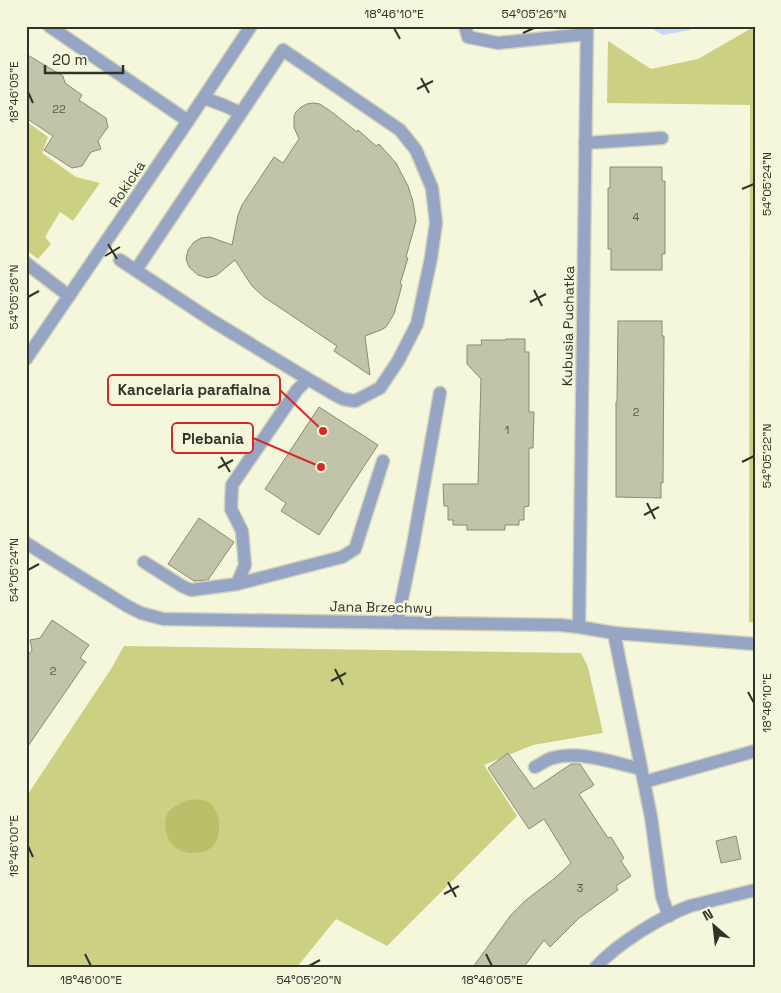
<svg xmlns="http://www.w3.org/2000/svg" width="781" height="993" font-family="'Space Grotesk',sans-serif">
	<style>
		.green { fill: #ccd083 }
		.forest { fill: #bbbf69 }
		.water { fill: #c9d6f4 }
		.building { fill: #c2c4aa; stroke: #8a8c73 }
		.lines { fill: none; stroke-linecap: round; stroke-linejoin: round }
		.lane-casing { stroke: #d1d4bb; stroke-width: 15 }
		.street-casing { stroke: #d1d4bb; stroke-width: 15 }
		.lane { stroke: #97a5c5; stroke-width: 12 }
		.street { stroke: #97a5c5; stroke-width: 12 }
		.ticks { fill: none; stroke: #323328; stroke-width: 2 }
		.labels { text-anchor: middle; stroke-width: 5; stroke-linejoin: round; paint-order: stroke }
		.number-label { font-size: 11px; fill: #565748 }
		.street-label { font-size: 14px; fill: #323328; stroke: #f4f7db }
		.leader { fill: none; stroke: #d62828; stroke-width: 2 }
		.callout-dot { fill: #d62828; stroke: #f4f7db; stroke-width: 2 }
		.callout { fill: #f4f7db; stroke: #d62828; stroke-width: 2 }
		.callout-label { font-size: 15px; text-anchor: middle; font-weight: bold; fill: #323328 }
		.neatline { fill: none; stroke: #323328; stroke-width: 2 }
		.ticks-label { font-size: 12px; text-anchor: middle; fill: #323328 }
	</style>
	<rect width="100%" height="100%" fill="#f4f7db"/>
	<path class="green" d="M 750,29 L 755,30 L 755,623 L 749,622 L 750,105 L 607,103 L 608,41 L 651,69 L 698,59 Z
		M 26,121 L 48,137 L 42,153 L 76,177 L 100,183 L 73,221 L 60,212 L 45,237 L 51,244 L 38,259 L 26,250 Z
		M 124,646 L 581,653 L 588,667 L 603,733 L 533,745 L 484,765 L 517,816 L 387,946 L 336,919 L 297,967 L 26,967 L 26,797 L 111,669 Z"/>
	<path class="forest" d="M 188,800 C 193,800 199,799 203,800 C 221,804 225,837 211,848 C 206,852 198,853 193,853 C 187,853 179,851 175,847 C 165,839 161,818 171,809 C 176,805 182,803 188,800 Z"/>
	<path class="water" d="M 648,26 L 696,26 L 690,30 L 663,35 Z"/>
	<path class="building" d="M 26,54 L 63,76 L 65,83 L 82,95 L 79,100 L 106,118 L 108,127 L 98,141 L 101,149 L 91,152 L 82,166 L 72,168 L 44,150 L 53,136 L 26,118 Z
		M 313,103 L 320,104 L 333,113 L 357,132 L 358,130 L 376,146 L 379,144 L 396,163 L 408,186 L 413,202 L 416,221 L 406,257 L 408,258 L 400,284 L 402,285 L 394,314 L 386,327 L 381,330 L 365,336 L 370,375 L 334,351 L 337,346 L 264,297 L 252,286 L 235,260 L 217,275 L 208,278 L 198,275 L 189,267 L 186,259 L 188,250 L 194,242 L 201,238 L 210,237 L 232,245 L 238,215 L 242,205 L 274,157 L 283,163 L 299,139 L 294,127 L 294,116 L 296,112 L 301,107 L 307,104 Z
		M 610,167 L 662,167 L 662,181 L 665,181 L 665,254 L 662,254 L 662,270 L 611,270 L 611,249 L 608,249 L 608,188 L 610,188 Z
		M 618,321 L 662,321 L 662,336 L 664,336 L 663,483 L 661,482 L 661,498 L 616,497 L 616,402 L 617,402 Z
		M 506,339 L 525,339 L 525,352 L 529,352 L 529,412 L 534,412 L 533,448 L 529,448 L 529,506 L 524,507 L 524,520 L 519,520 L 519,525 L 505,525 L 505,530 L 467,530 L 467,525 L 453,525 L 453,520 L 448,520 L 448,506 L 444,506 L 443,484 L 478,484 L 481,379 L 467,364 L 467,345 L 482,345 L 481,340 L 506,340 Z
		M 319,407 L 378,445 L 319,535 L 281,511 L 286,503 L 265,489 Z
		M 199,518 L 234,542 L 208,580 L 194,581 L 168,564 Z
		M 52,620 L 89,645 L 80,658 L 86,662 L 26,749 L 26,658 L 32,650 L 30,640 L 40,638 Z
		M 508,753 L 534,789 L 571,764 L 580,764 L 594,785 L 579,794 L 608,838 L 611,837 L 624,858 L 621,861 L 631,876 L 616,886 L 618,890 L 579,918 L 550,947 L 544,940 L 524,967 L 473,967 L 511,915 L 526,900 L 555,878 L 571,863 L 544,819 L 529,829 L 488,768 Z
		M 736,836 L 741,859 L 721,863 L 716,841 Z"/>
	<g class="lines">
		<defs>
			<path id="lane" d="M 49,26 L 188,121
				M 204,98 L 223,105 L 241,113
				M 585,143 L 662,138
				M 120,260 L 211,320 L 308,379 L 297,390 L 232,485 L 231,509 L 242,531 L 245,565 L 237,584 L 191,590 L 182,586 L 144,562
				M 26,263 L 69,296
				M 136,270 L 283,50 L 400,130 L 416,150 L 432,188 L 436,223 L 431,258 L 417,324 L 398,361 L 380,388 L 355,401 L 343,399 L 337,396 L 308,379
				M 237,584 L 342,557 L 355,549 L 383,461
				M 397,623 L 413,545 L 440,393
				M 614,633 L 651,817 L 662,897 L 669,916
				M 535,767 C 541,764 547,759 553,758 C 579,750 615,763 641,769
				M 644,782 L 755,751"/>
			<path id="street" d="M 465,26 L 468,37 L 498,43 L 587,34
				M 26,359 L 188,121 L 251,26
				M 26,543 L 127,606 L 141,613 L 163,619 L 560,625 L 579,627 L 614,633 L 755,644
				M 579,627 L 587,26
				M 596,967 C 617,944 660,917 690,906 L 755,890"/>
		</defs>
		<use href="#lane" class="lane-casing"/>
		<use href="#street" class="street-casing"/>
		<use href="#lane" class="lane"/>
		<use href="#street" class="street"/>
	</g>
	<path class="ticks" d="M 394,28 L 400,39M 523,33 L 534,28M 421,78 L 429,93M 417,89 L 433,81M 28,92 L 33,103M 742,189 L 754,184M 108,244 L 117,259M 105,256 L 120,247M 534,290 L 542,306M 28,297 L 39,291M 530,302 L 546,294M 221,457 L 230,472M 742,462 L 754,456M 218,468 L 233,460M 647,503 L 655,519M 644,515 L 659,507M 28,570 L 39,564M 335,669 L 343,685M 331,681 L 346,673M 748,692 L 754,703M 28,846 L 33,857M 448,882 L 456,897M 444,894 L 459,886M 85,954 L 91,966M 486,954 L 492,966M 309,966 L 320,960"/>
	<g class="labels">
		<g class="number-label">
			<text x="59" y="113">22</text>
			<text x="636" y="221">4</text>
			<text x="636" y="416">2</text>
			<text x="507" y="434">1</text>
			<text x="53" y="675">2</text>
			<text x="580" y="892">3</text>
		</g>
		<g class="street-label">
			<text transform="translate(127 184) rotate(-56)" y="5">Rokicka</text>
			<text transform="translate(568 326) rotate(-89)" y="5">Kubusia Puchatka</text>
			<text transform="translate(381 607) rotate(1)" y="5">Jana Brzechwy</text>
		</g>
	</g>
	<path class="leader" d="M323 431L280 390M321 467L253 438"/>
	<g class="callout-dot">
		<circle cx="323" cy="431" r="5"/>
		<circle cx="321" cy="467" r="5"/>
	</g>
	<g class="callout">
		<rect x="108" y="375" width="172" height="30" rx="5"/>
		<rect x="172" y="423" width="81" height="30" rx="5"/>
	</g>
	<g class="callout-label">
		<text x="194" y="395">Kancelaria parafialna</text>
		<text x="213" y="444">Plebania</text>
	</g>
	<rect width="781" height="993" fill="none" stroke="#f4f7db" stroke-width="55"/>
	<g transform="translate(714 926) rotate(332)" stroke="#f4f7db" stroke-width="4" paint-order="stroke">
	<path d="M0-4L9 19L0 12L-9 19Z" fill="#323328"/>
	<text y="-8" font-size="14" font-weight="bold" text-anchor="middle" fill="#323328">N</text>
	</g>
	<path d="M45 65v8h78v-8" fill="none" stroke="#323328" stroke-width="2.5"/>
	<text x="52" y="65" font-size="15" fill="#323328" stroke="#f4f7db" stroke-width="4" paint-order="stroke">20 m</text>
	<rect x="28" y="28" width="726" height="938" class="neatline"/>
	<g class="ticks-label">
		<text x="394" y="18">18°46'10"E</text>
		<text x="534" y="18">54°05'26"N</text>
		<text transform="translate(14 92) rotate(-90)" y="4">18°46'05"E</text>
		<text transform="translate(767 184) rotate(-90)" y="4">54°05'24"N</text>
		<text transform="translate(14 297) rotate(-90)" y="4">54°05'26"N</text>
		<text transform="translate(767 456) rotate(-90)" y="4">54°05'22"N</text>
		<text transform="translate(14 570) rotate(-90)" y="4">54°05'24"N</text>
		<text transform="translate(767 703) rotate(-90)" y="4">18°46'10"E</text>
		<text transform="translate(14 846) rotate(-90)" y="4">18°46'00"E</text>
		<text x="91" y="984">18°46'00"E</text>
		<text x="309" y="984">54°05'20"N</text>
		<text x="492" y="984">18°46'05"E</text>
	</g>
</svg>
